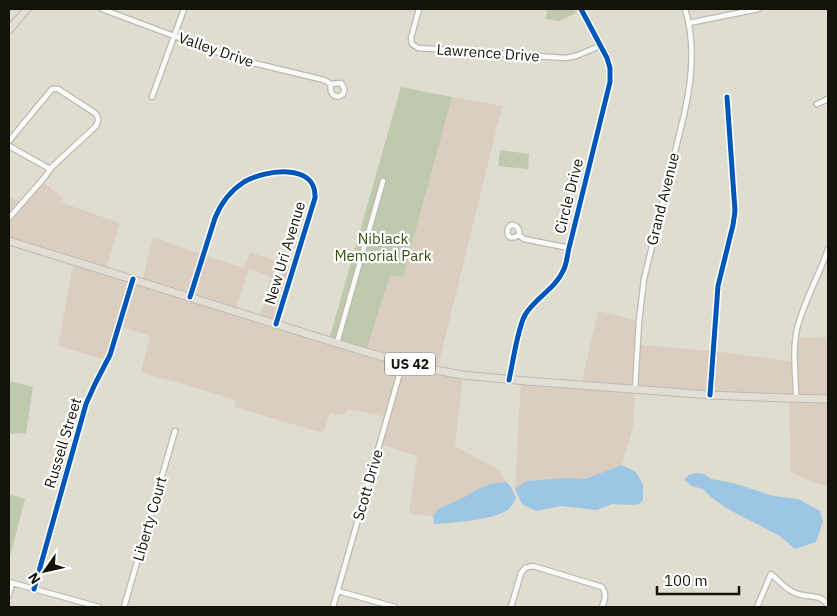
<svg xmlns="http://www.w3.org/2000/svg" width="837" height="616" font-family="'IBM Plex Sans',sans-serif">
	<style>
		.commercial { fill: #dbcec1; fill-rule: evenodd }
		.green { fill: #bec9ae }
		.water { fill: #9cc6e4 }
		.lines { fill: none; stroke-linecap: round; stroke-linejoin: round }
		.street-casing { stroke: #bcbab0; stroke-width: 7 }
		.primary-casing { stroke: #bcbab4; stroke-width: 9 }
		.street { stroke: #fafaf8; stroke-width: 4.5 }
		.primary { stroke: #e3ded4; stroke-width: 7 }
		.cycleway-casing { stroke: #fff; stroke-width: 8 }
		.cycleway { stroke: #0057b8; stroke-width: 5 }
		.labels { text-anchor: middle; stroke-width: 4.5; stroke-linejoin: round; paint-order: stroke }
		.shield { fill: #fff; stroke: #5a5a54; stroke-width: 1 }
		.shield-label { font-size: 14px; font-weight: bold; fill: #14130b }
		.street-label { font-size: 15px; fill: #14130b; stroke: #fff }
		.park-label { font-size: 15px; fill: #33500e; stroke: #fff }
	</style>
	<rect width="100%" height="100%" fill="#dfdcd0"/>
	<path class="commercial" d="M 452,97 L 503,106 L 497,127 L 437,370 L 463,375 L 455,446 L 499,470 L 512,491 L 433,516 L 409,514 L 417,456 L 380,444 L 387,417 L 349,409 L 343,415 L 330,413 L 323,433 L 234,407 L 236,400 L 141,372 L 150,336 L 119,326 L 107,360 L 58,346 L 74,261 L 9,241 L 9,196 L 22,203 L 42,181 L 63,198 L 59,202 L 120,223 L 105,271 L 142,282 L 153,237 L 203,255 L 244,268 L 250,252 L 294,268 L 277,324 L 366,352 L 390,275 L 403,277 ZM 249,269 L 271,277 L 259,319 L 235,311 Z
		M 598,311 L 639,321 L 638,345 L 713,351 L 795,362 L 796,338 L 828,337 L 828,486 L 812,482 L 791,472 L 789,398 L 635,390 L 633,427 L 622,465 L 585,479 L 564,478 L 526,481 L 515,489 L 521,381 L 581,385 Z"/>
	<path class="green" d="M 547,9 L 574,9 L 576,13 L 560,21 L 546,19 Z
		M 401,87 L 452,97 L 403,277 L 390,275 L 366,352 L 329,340 Z
		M 500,150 L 529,154 L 528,169 L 498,166 Z
		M 9,381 L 33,387 L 26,433 L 9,434 Z
		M 9,494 L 25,499 L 9,560 Z"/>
	<path class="water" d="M 622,465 L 636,472 L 643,485 L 643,500 L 639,504 L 633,505 L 612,504 L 596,510 L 561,506 L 536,511 L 522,504 L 515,489 L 526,481 L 564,478 L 585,479 Z
		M 696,473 L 704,474 L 711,479 L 733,483 L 773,496 L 798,499 L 820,511 L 823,522 L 816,542 L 795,549 L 780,536 L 728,509 L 711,497 L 703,489 L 692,486 L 684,480 L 689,475 Z
		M 506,482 L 511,487 L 516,498 C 513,503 511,508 506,511 C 491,520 452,523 434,524 L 433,516 L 438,509 L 465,497 L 476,490 L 491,484 Z"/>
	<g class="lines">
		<defs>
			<path id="street" d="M 102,9 L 233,58 L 324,80 L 331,84 L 341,83 C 353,97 327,104 331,84
				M 419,9 L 411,38 L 412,44 L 418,48 L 565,58 L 576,56 L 600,46
				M 689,23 L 758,9
				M 152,97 L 184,9
				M 817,104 L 828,99
				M 9,141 L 52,89 L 58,89 L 95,113 C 99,117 99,121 96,126 L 52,167 L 44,178 L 9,218
				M 9,146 L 50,169
				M 519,235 C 502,246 506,217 517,227 C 520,230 519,232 519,235 L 524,239 L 569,248
				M 190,297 L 215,218 C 221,203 230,191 244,182 C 264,170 317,162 315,198 L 276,324
				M 337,343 L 383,181
				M 509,380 C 513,363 517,330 525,315 C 535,298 555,289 563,271 C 567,264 567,256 569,248 L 610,82 L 610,68 L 607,58 L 581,9
				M 635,389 L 639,321 L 644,279 L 684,115 C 692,80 696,43 685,9
				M 710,395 L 718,286 L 733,225 L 735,211 L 727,97
				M 796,398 C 796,375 792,351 797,329 C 804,301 819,276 828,249
				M 9,582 L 99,607
				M 34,589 L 86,404 L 95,384 L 110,355 L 133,279
				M 338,591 L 395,607
				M 9,595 L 12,583
				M 124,607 L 175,431
				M 333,607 L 403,362
				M 511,607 L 521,573 L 525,568 L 533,566 L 602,587 C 607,594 605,600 602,607
				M 757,607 L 771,574 C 778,580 785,588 793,592 C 805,599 824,592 828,607"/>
			<path id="primary" d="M 9,30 L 27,9
				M 9,241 L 369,353 L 430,369 L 463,375 L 527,381 L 710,395 L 785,398 L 828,399"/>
		</defs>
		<use href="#street" class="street-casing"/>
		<use href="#primary" class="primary-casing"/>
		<use href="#street" class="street"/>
		<use href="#primary" class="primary"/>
		<defs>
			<path id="cycleway" d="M 190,297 L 215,218 C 221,203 230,191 244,182 C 264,170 317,162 315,198 L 276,324
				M 509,380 C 513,363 517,330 525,315 C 535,298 555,289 563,271 C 567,264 567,256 569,248 L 610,82 L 610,68 L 607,58 L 581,9
				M 710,395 L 718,286 L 733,225 L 735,211 L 727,97
				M 34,589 L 86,404 L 95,384 L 110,355 L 133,279"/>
		</defs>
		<use href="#cycleway" class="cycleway-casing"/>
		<use href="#cycleway" class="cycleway"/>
	</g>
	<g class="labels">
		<rect class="shield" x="385" y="352.5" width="50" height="23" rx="4"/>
		<g class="shield-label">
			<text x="410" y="369">US 42</text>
		</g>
		<g class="street-label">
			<text transform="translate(216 50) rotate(19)" y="5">Valley Drive</text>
			<text transform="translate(488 53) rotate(4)" y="5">Lawrence Drive</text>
			<text transform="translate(569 196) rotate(-76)" y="5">Circle Drive</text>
			<text transform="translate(663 199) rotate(-76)" y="5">Grand Avenue</text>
			<text transform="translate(285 253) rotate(-73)" y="5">New Uri Avenue</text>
			<text transform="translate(63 443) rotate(-73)" y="5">Russell Street</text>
			<text transform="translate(368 485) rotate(-74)" y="5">Scott Drive</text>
			<text transform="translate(150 519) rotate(-74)" y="5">Liberty Court</text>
		</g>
		<g class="park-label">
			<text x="383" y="244">Niblack<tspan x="383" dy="17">Memorial Park</tspan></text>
		</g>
	</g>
	<rect width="837" height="616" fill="none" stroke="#14130b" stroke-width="20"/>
	<g transform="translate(45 571) rotate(236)" stroke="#ffffff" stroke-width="4" paint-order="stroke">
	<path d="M0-4L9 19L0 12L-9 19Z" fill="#14130b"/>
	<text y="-8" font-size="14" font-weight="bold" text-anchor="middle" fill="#14130b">N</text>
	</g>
	<path d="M657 586v8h82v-8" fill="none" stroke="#14130b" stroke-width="2.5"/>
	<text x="664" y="586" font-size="15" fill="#14130b" stroke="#ffffff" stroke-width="4" paint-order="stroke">100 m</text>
</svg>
